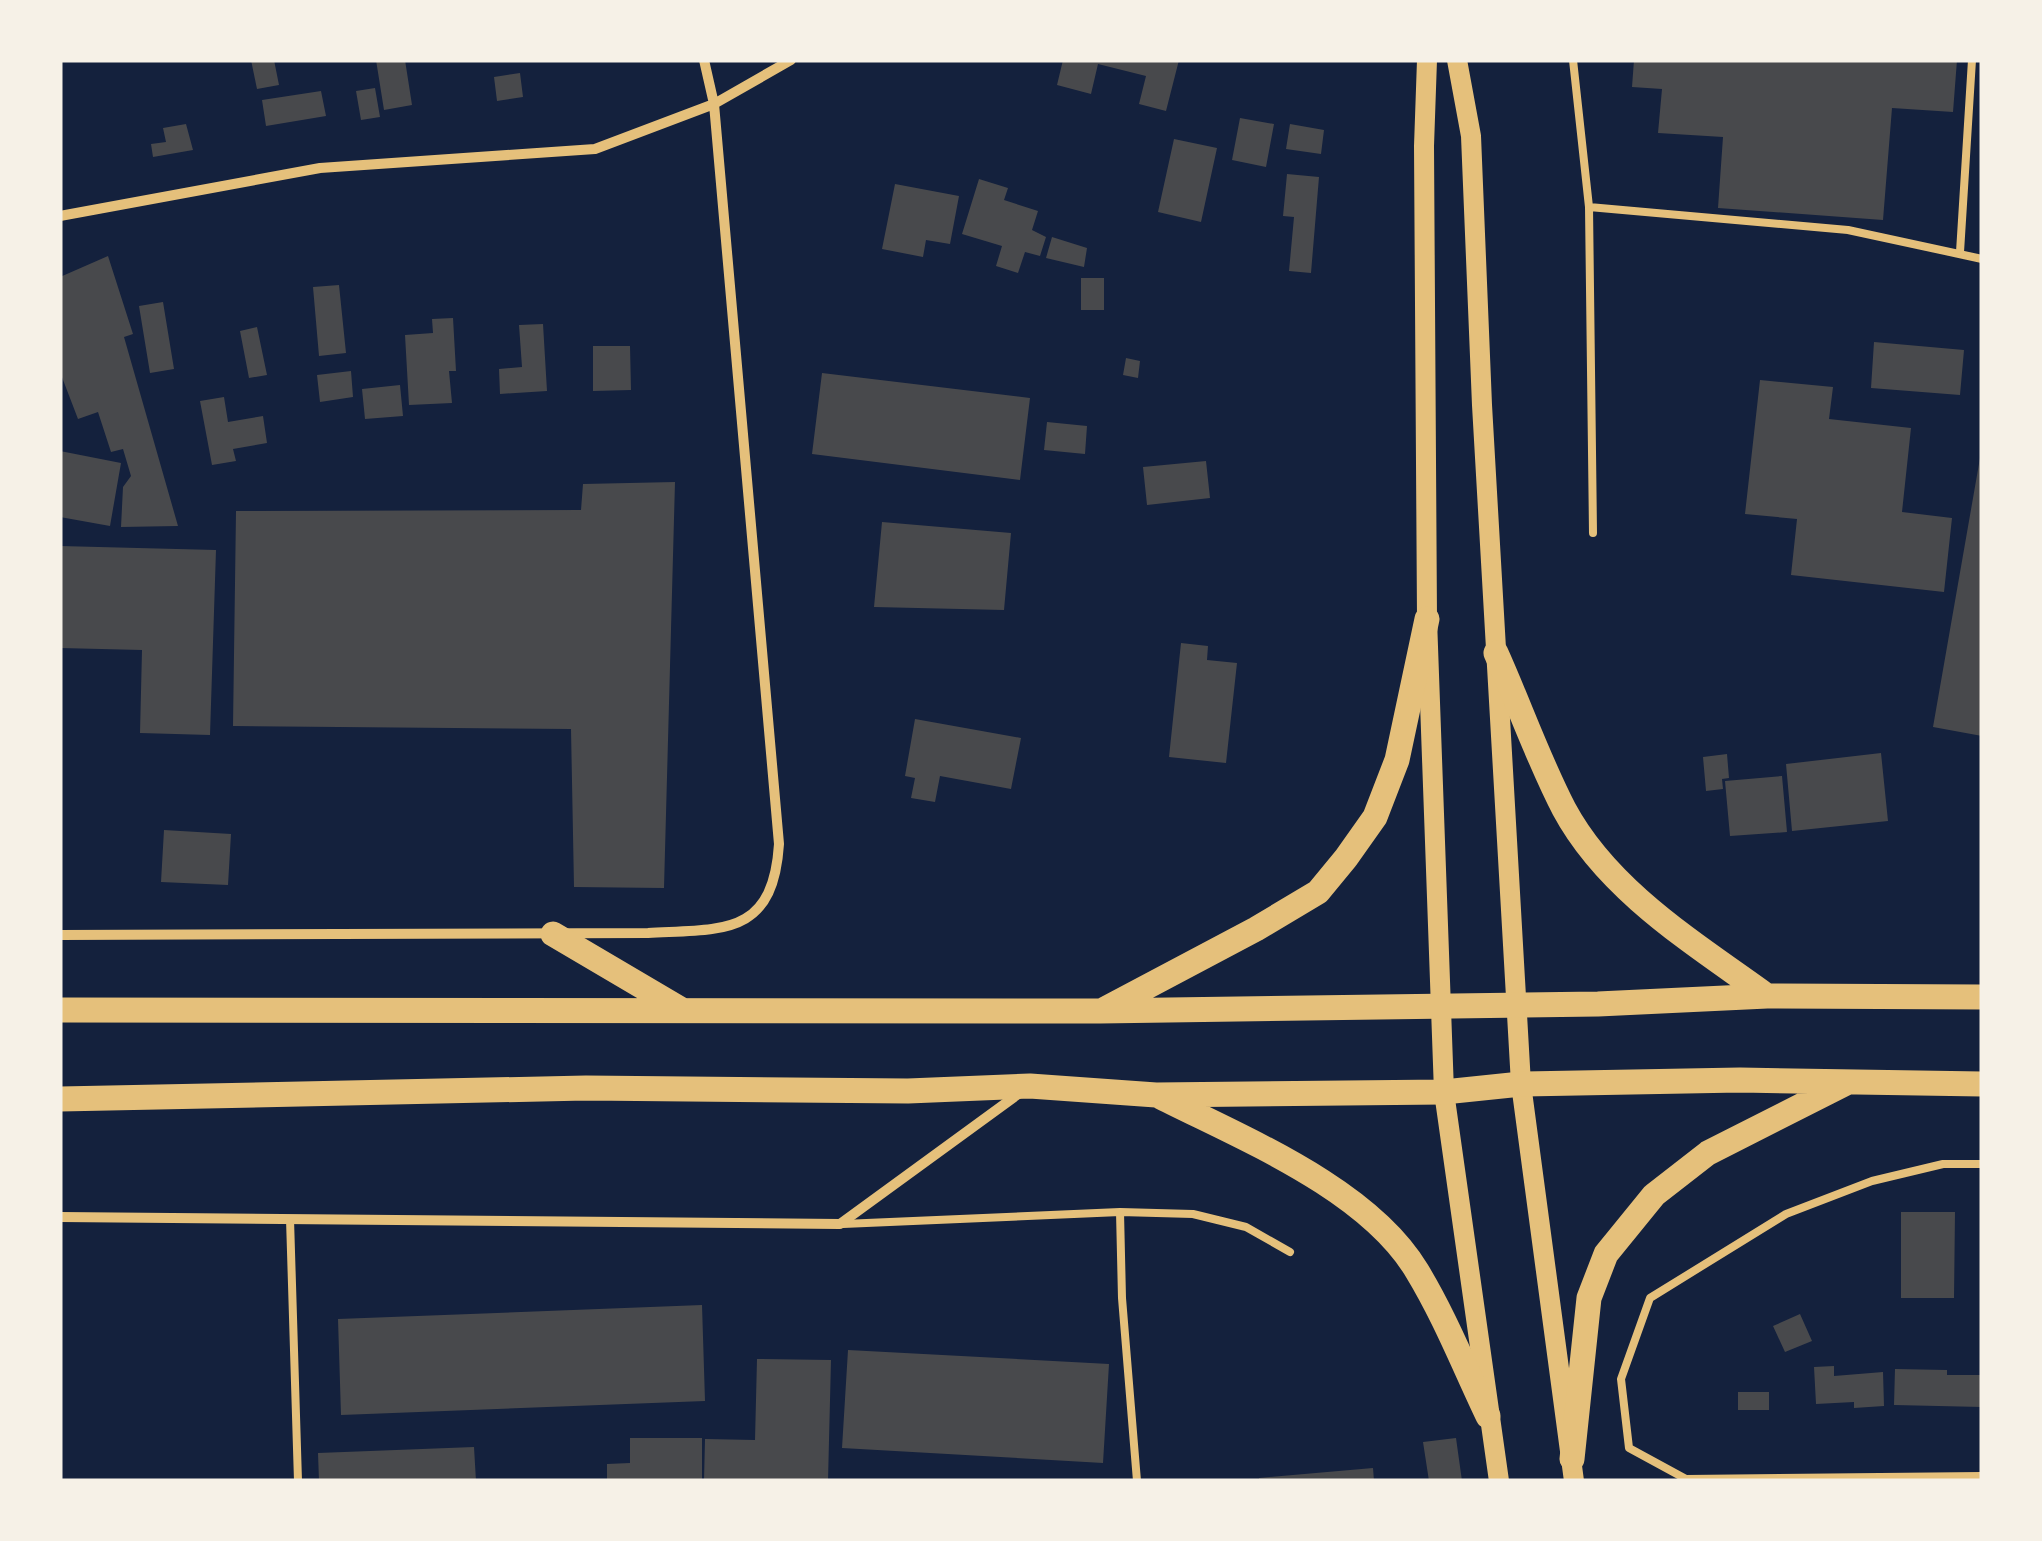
<svg xmlns="http://www.w3.org/2000/svg" width="2042" height="1541" font-family="'Work Sans',sans-serif">
	<style>
		.building { fill: #48494c }
		.lines { fill: none; stroke-linecap: round; stroke-linejoin: round }
		.service { stroke: #e5c07b; stroke-width: 8 }
		.minor { stroke: #e5c07b; stroke-width: 10 }
		.secondary { stroke: #e5c07b; stroke-width: 20 }
		.primary { stroke: #e5c07b; stroke-width: 25 }
	</style>
	<rect width="100%" height="100%" fill="#14213d"/>
	<path class="building" d="M 251,60 L 274,60 L 279,85 L 257,89 Z
		M 376,60 L 405,60 L 412,105 L 384,110 Z
		M 1063,60 L 1179,60 L 1166,111 L 1139,104 L 1146,76 L 1098,64 L 1091,94 L 1057,85 Z
		M 1634,60 L 1957,60 L 1953,112 L 1892,108 L 1883,220 L 1718,208 L 1723,137 L 1658,133 L 1662,89 L 1632,87 Z
		M 520,73 L 523,97 L 497,101 L 494,77 Z
		M 375,88 L 380,117 L 361,120 L 356,91 Z
		M 321,91 L 326,116 L 266,126 L 262,100 Z
		M 1240,118 L 1274,124 L 1266,167 L 1232,160 Z
		M 186,124 L 193,150 L 153,157 L 151,144 L 166,142 L 163,128 Z
		M 1290,124 L 1324,130 L 1321,154 L 1286,149 Z
		M 1174,139 L 1217,148 L 1201,222 L 1158,212 Z
		M 1287,174 L 1319,177 L 1311,273 L 1289,271 L 1294,217 L 1283,216 Z
		M 979,179 L 1008,188 L 1004,200 L 1038,211 L 1032,230 L 1046,237 L 1040,256 L 1025,252 L 1018,273 L 996,266 L 1002,246 L 962,234 Z
		M 895,184 L 959,196 L 950,244 L 926,240 L 923,257 L 882,249 Z
		M 1052,237 L 1087,248 L 1084,267 L 1046,258 Z
		M 108,256 L 133,334 L 124,337 L 178,526 L 121,527 L 123,487 L 131,476 L 123,449 L 111,452 L 98,412 L 78,419 L 60,372 L 60,277 Z
		M 1081,278 L 1104,278 L 1104,310 L 1081,310 Z
		M 339,285 L 346,353 L 319,356 L 313,287 Z
		M 163,302 L 174,369 L 150,373 L 139,306 Z
		M 453,318 L 456,371 L 449,371 L 452,403 L 409,405 L 405,335 L 433,333 L 432,319 Z
		M 543,324 L 547,391 L 500,394 L 499,369 L 522,367 L 519,325 Z
		M 257,327 L 267,375 L 249,378 L 240,331 Z
		M 1874,342 L 1964,350 L 1960,395 L 1871,388 Z
		M 593,346 L 630,346 L 631,390 L 593,391 Z
		M 1126,358 L 1140,361 L 1138,378 L 1123,375 Z
		M 351,371 L 353,397 L 320,402 L 317,375 Z
		M 822,373 L 1030,398 L 1020,480 L 812,454 Z
		M 1760,380 L 1833,387 L 1829,419 L 1911,428 L 1902,512 L 1952,518 L 1944,592 L 1791,575 L 1797,519 L 1745,514 Z
		M 400,385 L 403,416 L 365,419 L 362,389 Z
		M 224,397 L 228,422 L 263,416 L 267,443 L 233,449 L 236,461 L 212,465 L 200,401 Z
		M 1047,422 L 1087,426 L 1085,454 L 1044,450 Z
		M 60,451 L 121,463 L 110,526 L 60,517 Z
		M 1980,458 L 1982,459 L 1982,736 L 1933,727 Z
		M 1206,461 L 1210,498 L 1147,505 L 1143,467 Z
		M 675,482 L 664,888 L 574,887 L 571,729 L 233,726 L 236,511 L 581,510 L 583,484 Z
		M 882,522 L 1011,533 L 1004,610 L 874,607 Z
		M 60,546 L 216,550 L 210,735 L 140,733 L 142,650 L 60,648 Z
		M 1181,643 L 1208,646 L 1207,660 L 1237,663 L 1226,763 L 1169,757 Z
		M 915,719 L 1021,738 L 1011,789 L 940,776 L 935,802 L 911,798 L 915,778 L 905,776 Z
		M 1881,753 L 1888,821 L 1792,831 L 1786,764 Z
		M 1727,754 L 1729,778 L 1722,779 L 1723,789 L 1706,791 L 1703,757 Z
		M 1782,776 L 1787,832 L 1730,836 L 1725,781 Z
		M 164,830 L 231,834 L 228,885 L 161,882 Z
		M 1901,1212 L 1955,1212 L 1954,1298 L 1901,1298 Z
		M 702,1305 L 705,1401 L 341,1415 L 338,1319 Z
		M 1800,1314 L 1812,1341 L 1785,1352 L 1773,1326 Z
		M 848,1350 L 1109,1364 L 1103,1463 L 842,1448 Z
		M 757,1359 L 831,1360 L 828,1481 L 704,1481 L 705,1439 L 755,1440 Z
		M 1834,1366 L 1834,1376 L 1883,1372 L 1884,1406 L 1854,1408 L 1854,1402 L 1816,1404 L 1814,1367 Z
		M 1895,1369 L 1947,1370 L 1947,1375 L 1982,1375 L 1982,1407 L 1894,1405 Z
		M 1738,1392 L 1769,1392 L 1769,1410 L 1738,1410 Z
		M 630,1438 L 702,1438 L 702,1481 L 607,1481 L 607,1464 L 630,1463 Z
		M 1456,1438 L 1462,1481 L 1429,1481 L 1423,1442 Z
		M 474,1447 L 476,1481 L 319,1481 L 318,1453 Z
		M 1373,1468 L 1374,1481 L 1259,1481 L 1259,1478 Z"/>
	<g class="lines">
		<path class="service" d="M 1573,60 L 1589,207 L 1593,533
			M 1589,207 L 1848,230 L 1982,259
			M 1960,252 L 1972,60
			M 1982,1164 L 1943,1164 L 1872,1181 L 1786,1214 L 1650,1298 L 1621,1379 L 1629,1448 L 1686,1479 L 1982,1476
			M 1120,1212 L 1122,1298 L 1137,1481
			M 290,1219 L 298,1481
			M 843,1224 L 1120,1212 L 1193,1214 L 1246,1227 L 1290,1252"/>
		<path class="minor" d="M 60,216 L 320,168 L 595,149 L 714,104 L 791,60
			M 60,935 L 648,933 C 722,929 773,937 779,844 L 714,104 L 704,60
			M 60,1217 L 840,1224 L 1021,1092"/>
		<path class="secondary" d="M 1427,60 L 1424,146 L 1427,619 L 1444,1092 L 1499,1481
			M 1457,60 L 1471,136 L 1482,405 L 1521,1084 L 1574,1481"/>
		<path class="primary" d="M 1496,653 C 1519,704 1538,759 1564,809 C 1608,891 1694,943 1767,996
			M 553,934 L 682,1010
			M 1105,1009 L 1256,929 L 1318,892 L 1346,858 L 1375,817 L 1397,760 L 1427,619
			M 60,1010 L 1100,1011 L 1598,1004 L 1767,996 L 1982,997
			M 1161,1097 C 1244,1139 1368,1189 1417,1271 C 1445,1317 1465,1368 1488,1416
			M 60,1099 L 586,1088 L 908,1091 L 1030,1086 L 1156,1095 L 1444,1092 L 1521,1084 L 1740,1080 L 1982,1084
			M 1572,1459 L 1589,1298 L 1606,1254 L 1654,1195 L 1708,1153 L 1848,1082"/>
	</g>
	<rect width="2042" height="1541" fill="none" stroke="#f6f1e7" stroke-width="125"/>
</svg>
